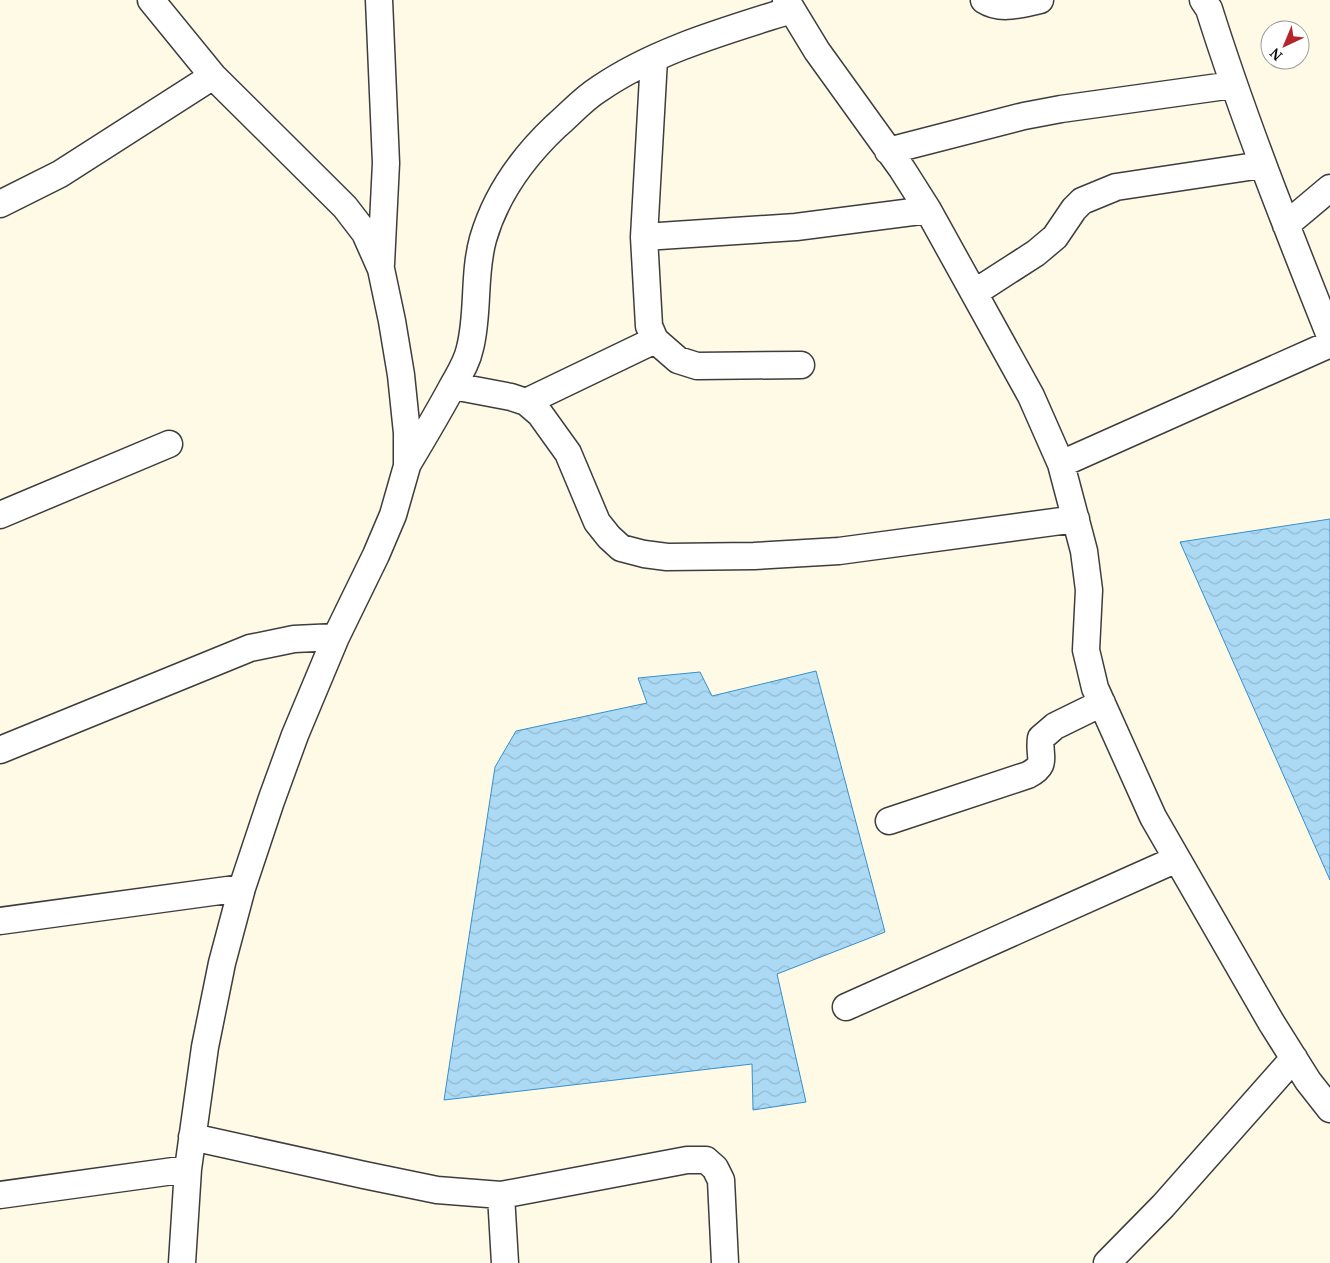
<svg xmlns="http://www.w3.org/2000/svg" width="1330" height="1263" font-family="'PT Serif',serif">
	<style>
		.water { fill: url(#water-waves); stroke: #3490cb }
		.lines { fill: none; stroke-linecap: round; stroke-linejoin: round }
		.minor-casing { stroke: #3d3d3d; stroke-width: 29 }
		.minor { stroke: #fff; stroke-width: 26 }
	</style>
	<defs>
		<pattern id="water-waves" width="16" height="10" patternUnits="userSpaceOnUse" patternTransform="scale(1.25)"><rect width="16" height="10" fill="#acdaf5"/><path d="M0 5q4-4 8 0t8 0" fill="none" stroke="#93bad1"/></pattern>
	</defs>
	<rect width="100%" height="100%" fill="#fffae6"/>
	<path class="water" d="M 1330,519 L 1330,880 L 1180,542 Z
		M 816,671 L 885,932 L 777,974 L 806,1102 L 753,1110 L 752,1064 L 444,1100 L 495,767 L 516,731 L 647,703 L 638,678 L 700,672 L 712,696 Z"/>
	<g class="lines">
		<defs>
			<path id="minor" d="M 151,0 L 213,76 L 345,207 L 365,233 L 381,269 L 392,321 L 401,375 L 407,433 L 407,466 L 393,515 L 376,555 L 336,637 L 295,735 L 271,801 L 242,888 L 222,963 L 205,1047 L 188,1169 L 182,1263
				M 379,0 L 386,163 L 381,264
				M 786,0 L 817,51 L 902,169 L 928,210 L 1031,396 L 1061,464 L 1084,551 L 1089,590 L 1086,650 L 1095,688 L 1153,817 L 1271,1022 L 1308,1081 L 1330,1109
				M 984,0 C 1001,11 1021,4 1040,0
				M 1203,0 L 1209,9 C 1244,120 1287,228 1330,336
				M 654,59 L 644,237 L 649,326 L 655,340 L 678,360 L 697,366 L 801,365
				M 888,151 L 1024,116 L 1061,109 L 1233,85
				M 0,204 L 60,174 L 213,76
				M 1286,225 L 1330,188
				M 644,237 L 796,227 L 928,210
				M 974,293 L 1036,253 L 1055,237 L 1074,209 L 1082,201 L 1116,187 L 1262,165
				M 453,386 L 511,397 L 526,402 L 540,414 L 568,453 L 597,522 L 609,537 L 621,548 L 644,554 L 667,557 L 754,556 L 839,551 L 1076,519
				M 526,402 L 655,340
				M 1061,464 L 1330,344
				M 407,465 C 422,440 437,415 451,389 C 458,376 467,363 470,348 C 479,313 473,275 483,239 C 496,194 522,158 556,126 C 570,114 583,99 599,89 C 656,50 725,31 791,10
				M 0,515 L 169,444
				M 0,750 L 250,648 L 294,639 L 336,637
				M 889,821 L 1028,775 C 1049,764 1038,757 1041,738 L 1055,726 L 1102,703
				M 0,921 L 242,888
				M 846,1007 L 1177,859
				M 192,1137 L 364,1175 L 437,1190 L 501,1195 L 687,1160 L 706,1160 L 715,1168 L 721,1180 L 725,1263
				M 0,1195 L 188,1169
				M 501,1195 L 505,1263
				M 1107,1263 L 1163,1206 L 1294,1058"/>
		</defs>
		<use href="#minor" class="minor-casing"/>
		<use href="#minor" class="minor"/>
	</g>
	<g transform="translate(1285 45) rotate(224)"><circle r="24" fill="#ffffff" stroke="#9d9d9d"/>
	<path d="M0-4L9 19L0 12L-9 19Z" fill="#b6252d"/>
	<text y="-8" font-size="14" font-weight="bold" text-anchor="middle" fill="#0a0a0a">N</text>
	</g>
</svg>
